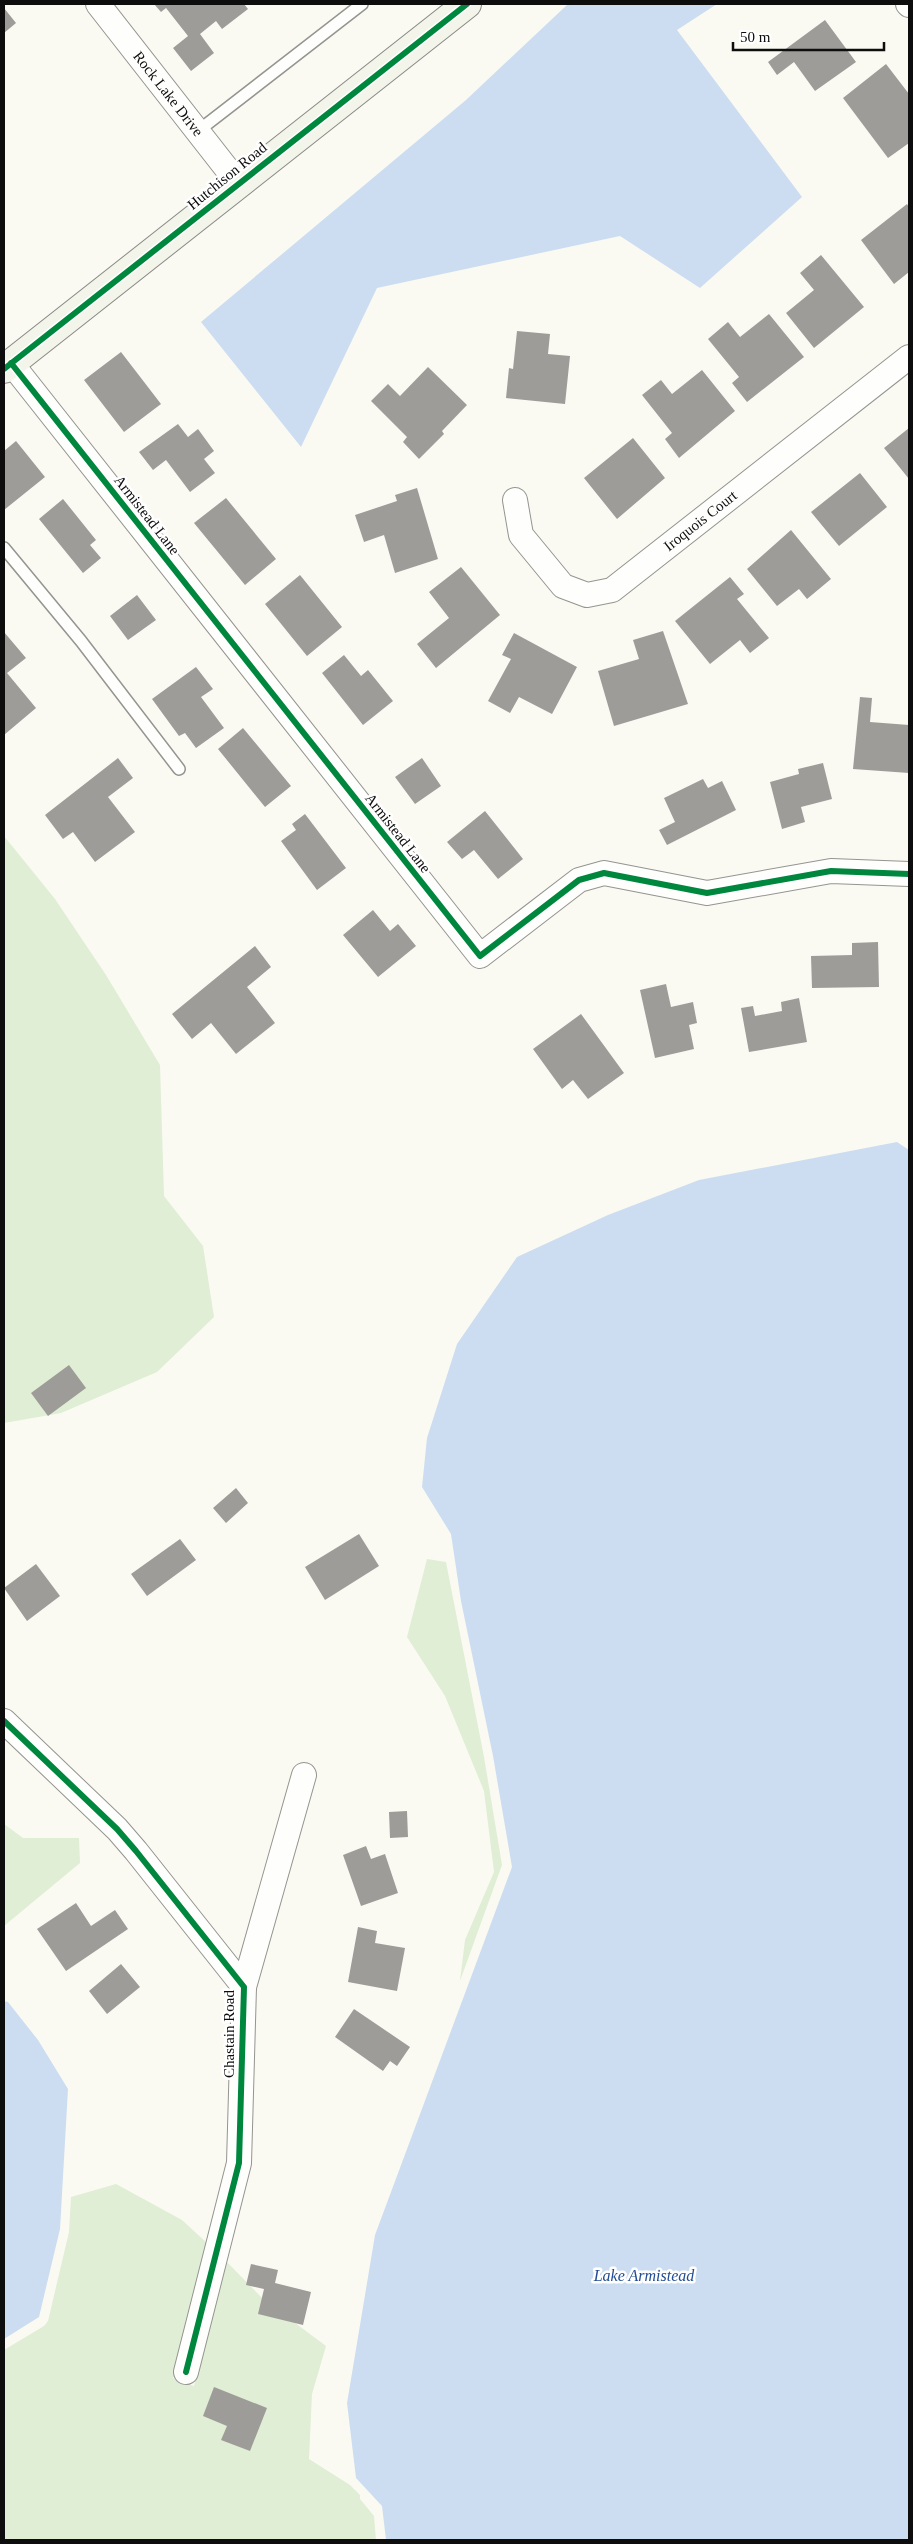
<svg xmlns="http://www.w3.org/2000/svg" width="913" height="2544" font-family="'Times New Roman',serif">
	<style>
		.green { fill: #dfeed4 }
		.water { fill: #ccddf1 }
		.building { fill: #9e9c98 }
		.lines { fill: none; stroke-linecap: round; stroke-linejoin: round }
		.lane-casing { stroke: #949490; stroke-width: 14 }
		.street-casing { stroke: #949490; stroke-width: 26 }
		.secondary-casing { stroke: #8a8a87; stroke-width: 30 }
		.lane { stroke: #fefefd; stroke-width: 11 }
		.street { stroke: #fefefd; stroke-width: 24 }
		.secondary { stroke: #f3f4ea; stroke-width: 28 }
		.cycleway-casing { stroke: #fff; stroke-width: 9 }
		.cycleway { stroke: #00873e; stroke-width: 6 }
		.labels { text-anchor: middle; stroke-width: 5; stroke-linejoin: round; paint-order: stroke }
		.street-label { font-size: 15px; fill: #0d0d0d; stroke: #fff }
		.water-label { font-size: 16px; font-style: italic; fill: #224d93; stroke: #fff }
	</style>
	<rect width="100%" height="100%" fill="#fafaf2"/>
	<path class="green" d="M 4,836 L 55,899 L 106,975 L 160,1065 L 164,1196 L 203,1246 L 214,1317 L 157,1372 L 61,1413 L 4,1423 Z
		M 427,1559 L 446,1562 L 484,1757 L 502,1865 L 460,1981 L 465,1940 L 494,1872 L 484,1791 L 445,1696 L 407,1637 Z
		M 4,1824 L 23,1838 L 79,1838 L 80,1863 L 4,1926 Z
		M 116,2184 L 182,2220 L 207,2243 L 173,2378 L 194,2386 L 226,2261 L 263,2299 L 326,2346 L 312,2394 L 309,2459 L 350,2485 L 360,2495 L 360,2499 L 374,2516 L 376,2540 L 4,2540 L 4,2350 L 44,2326 L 48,2321 L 69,2232 L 71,2197 Z"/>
	<path class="water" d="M 568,4 L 717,4 L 677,30 L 802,197 L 700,288 L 620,236 L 377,288 L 301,447 L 201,322 L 466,100 Z
		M 897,1142 L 909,1150 L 909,2540 L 386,2540 L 382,2506 L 356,2478 L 347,2403 L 375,2235 L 512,1867 L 493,1756 L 461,1601 L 451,1534 L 422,1487 L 427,1438 L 457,1344 L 517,1257 L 608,1215 L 699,1180 Z
		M 4,2001 L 8,2002 L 38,2040 L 68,2089 L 60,2229 L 39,2317 L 4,2339 Z"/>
	<path class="building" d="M 154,4 L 244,4 L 248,9 L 222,29 L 216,21 L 200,34 L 214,53 L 191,71 L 173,48 L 188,36 L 166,8 L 161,12 Z
		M 4,8 L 16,23 L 4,33 Z
		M 825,20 L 856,62 L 815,91 L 794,62 L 777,75 L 768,62 Z
		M 886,64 L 909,94 L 909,143 L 888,158 L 843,98 Z
		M 907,204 L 909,207 L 909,272 L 894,284 L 861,240 Z
		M 821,255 L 864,307 L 814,348 L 786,313 L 814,290 L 800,273 Z
		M 769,314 L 804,357 L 747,402 L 732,383 L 739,377 L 708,339 L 728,322 L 740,337 Z
		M 517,331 L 550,334 L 548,354 L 570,356 L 565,404 L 506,398 L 509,368 L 513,369 Z
		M 121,352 L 161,404 L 124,432 L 84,380 Z
		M 428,367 L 467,405 L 442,431 L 444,434 L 419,459 L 403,442 L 407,437 L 371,401 L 388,384 L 400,396 Z
		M 702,370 L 735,411 L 679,458 L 665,439 L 672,433 L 642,395 L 661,380 L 672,394 Z
		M 178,424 L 188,437 L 198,429 L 214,451 L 204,459 L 215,473 L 190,492 L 166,460 L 153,470 L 139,452 Z
		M 909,428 L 909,479 L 884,448 Z
		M 633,438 L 665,478 L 617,519 L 584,478 Z
		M 16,441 L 45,477 L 4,510 L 4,451 Z
		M 860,473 L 887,507 L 839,546 L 811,512 Z
		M 417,488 L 438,559 L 395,573 L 384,535 L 364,542 L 355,515 L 397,501 L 395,495 Z
		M 226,498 L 276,559 L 245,585 L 194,523 Z
		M 63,499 L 96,540 L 90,545 L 101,558 L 83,573 L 39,519 Z
		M 791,530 L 831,579 L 807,599 L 799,589 L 777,606 L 747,569 Z
		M 461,567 L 500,615 L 436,668 L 417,644 L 449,618 L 429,592 Z
		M 300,575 L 342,627 L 307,656 L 265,604 Z
		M 730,577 L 744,594 L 737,599 L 769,638 L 750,653 L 740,640 L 710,664 L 675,621 Z
		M 137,595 L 156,620 L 128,640 L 110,616 Z
		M 663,631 L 688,704 L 614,726 L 598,671 L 639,659 L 633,640 Z
		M 4,632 L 26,658 L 7,673 L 36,708 L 4,735 Z
		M 514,633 L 577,667 L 552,714 L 519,697 L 510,713 L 488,701 L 511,659 L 502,655 Z
		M 344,655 L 361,676 L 368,670 L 393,701 L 363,725 L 322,673 Z
		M 196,667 L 213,689 L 201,697 L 224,728 L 196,748 L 185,733 L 179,736 L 152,699 Z
		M 860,697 L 872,698 L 870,722 L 909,725 L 909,773 L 853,769 Z
		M 243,728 L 291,786 L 265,807 L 218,749 Z
		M 118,758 L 133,778 L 108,797 L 135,832 L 95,862 L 73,832 L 63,839 L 45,815 Z
		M 422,758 L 441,786 L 415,804 L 395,777 Z
		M 823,763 L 832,799 L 801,807 L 805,822 L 782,829 L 770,782 L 799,774 L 798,769 Z
		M 703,779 L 708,788 L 722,781 L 736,810 L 667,845 L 659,830 L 675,822 L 664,798 Z
		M 485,811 L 523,859 L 498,879 L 474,850 L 462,859 L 447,842 Z
		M 305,814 L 346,868 L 317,890 L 281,841 L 296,830 L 292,824 Z
		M 373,910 L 390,931 L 398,924 L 416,946 L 378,977 L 343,935 Z
		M 878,942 L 879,987 L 812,988 L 811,956 L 852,955 L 852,943 Z
		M 255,946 L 271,967 L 247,987 L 275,1023 L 236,1054 L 211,1023 L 192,1039 L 172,1014 Z
		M 666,984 L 671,1007 L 693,1002 L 697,1023 L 689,1025 L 694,1049 L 655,1058 L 640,990 Z
		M 799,998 L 807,1042 L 749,1052 L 741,1008 L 753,1006 L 755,1016 L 782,1011 L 781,1002 Z
		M 581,1014 L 624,1073 L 588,1099 L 573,1080 L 562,1089 L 533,1049 Z
		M 69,1365 L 86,1388 L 48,1416 L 31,1393 Z
		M 236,1488 L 248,1503 L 226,1523 L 213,1508 Z
		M 359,1534 L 379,1566 L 325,1600 L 305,1567 Z
		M 180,1539 L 196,1560 L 147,1596 L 131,1574 Z
		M 36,1564 L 60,1596 L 27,1621 L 4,1588 Z
		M 407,1811 L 408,1837 L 390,1838 L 389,1812 Z
		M 366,1846 L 371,1859 L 385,1854 L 398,1893 L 361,1906 L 343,1855 Z
		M 76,1903 L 91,1926 L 115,1910 L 128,1929 L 66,1971 L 37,1929 Z
		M 358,1927 L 377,1931 L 375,1943 L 405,1948 L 397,1991 L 348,1982 Z
		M 121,1964 L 140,1987 L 107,2014 L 89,1991 Z
		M 354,2009 L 410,2047 L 397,2066 L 390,2061 L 383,2071 L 335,2037 Z
		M 251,2264 L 278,2270 L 275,2283 L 311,2292 L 303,2325 L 258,2314 L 264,2289 L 246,2285 Z
		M 214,2387 L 267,2408 L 250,2451 L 221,2440 L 227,2426 L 203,2416 Z"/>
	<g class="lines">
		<defs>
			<path id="lane" d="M 198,131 L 362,4
				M 4,548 L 81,641 L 179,769"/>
			<g id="street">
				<path id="s1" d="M 98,4 L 238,183"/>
				<path d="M 908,4 L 909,5"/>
				<path d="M 11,363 L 480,956 L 579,880 L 604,873 L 707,893 L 831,871 L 909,874"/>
				<path id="s2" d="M 515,500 L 521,535 L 563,586 L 587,595 L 612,590 L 909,357"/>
				<path d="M 4,1721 L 117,1829 L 136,1851 L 244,1987 L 239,2163 L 186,2372"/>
				<path d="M 244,1987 L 304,1775"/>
			</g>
			<path id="secondary" d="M 4,369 L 467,4"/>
		</defs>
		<use href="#lane" class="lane-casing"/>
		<use href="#street" class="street-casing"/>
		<use href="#secondary" class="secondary-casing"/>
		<use href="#lane" class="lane"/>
		<use href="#street" class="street"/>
		<use href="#secondary" class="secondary"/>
		<defs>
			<path id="cycleway" d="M 11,363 L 480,956 L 579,880 L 604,873 L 707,893 L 831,871 L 909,874
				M 4,369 L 467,4
				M 4,1721 L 117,1829 L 136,1851 L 244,1987 L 239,2163 L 186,2372"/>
		</defs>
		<use href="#cycleway" class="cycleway-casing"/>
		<use href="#cycleway" class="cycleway"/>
	</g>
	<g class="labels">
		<g class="street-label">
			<text dy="5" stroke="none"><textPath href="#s1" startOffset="114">Rock Lake Drive</textPath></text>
			<text transform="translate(227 176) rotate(-39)" y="5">Hutchison Road</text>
			<text transform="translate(147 515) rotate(52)" y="5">Armistead Lane</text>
			<text dy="5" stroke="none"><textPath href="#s2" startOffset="265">Iroquois Court</textPath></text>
			<text transform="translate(398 833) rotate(52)" y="5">Armistead Lane</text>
			<text transform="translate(229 2034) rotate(-90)" y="5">Chastain Road</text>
		</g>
		<g class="water-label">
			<text x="644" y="2281">Lake Armistead</text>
		</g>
	</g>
	<rect width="913" height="2544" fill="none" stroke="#0d0d0d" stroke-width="10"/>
	<path d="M733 42v8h151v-8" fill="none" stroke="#0d0d0d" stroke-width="2.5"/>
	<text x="740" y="42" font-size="15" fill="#0d0d0d" stroke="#ffffff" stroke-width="4" paint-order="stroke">50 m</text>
</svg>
